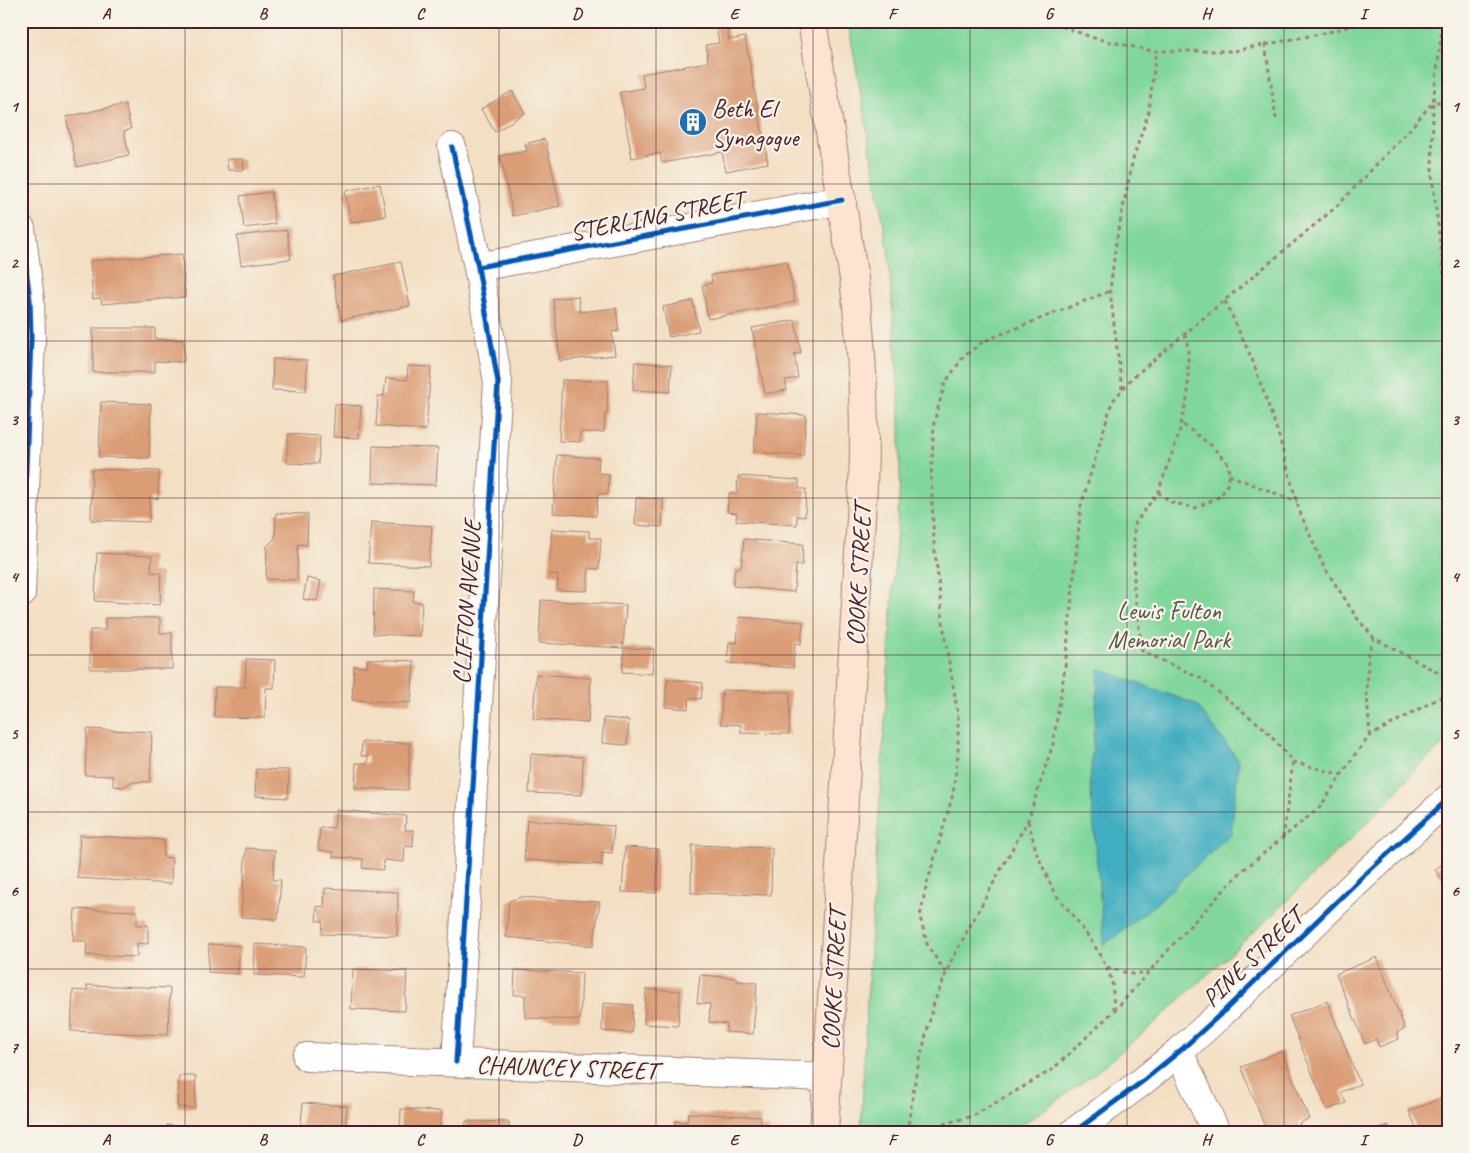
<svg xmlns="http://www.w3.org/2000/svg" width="1469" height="1153" font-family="Caveat,sans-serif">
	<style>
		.green { fill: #81d79b; stroke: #667b63 }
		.water { fill: #41adc0; stroke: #466676 }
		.building { fill: #da9d76 }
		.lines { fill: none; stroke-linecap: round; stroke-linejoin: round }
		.minor-casing { stroke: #9e7f77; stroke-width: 30 }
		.tertiary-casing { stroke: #9e7f77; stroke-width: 30 }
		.secondary-casing { stroke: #9e7f77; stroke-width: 30 }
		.path { stroke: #9e7f77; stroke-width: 3; stroke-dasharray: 4 4; stroke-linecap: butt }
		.minor { stroke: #fff; stroke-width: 28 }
		.tertiary { stroke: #fff; stroke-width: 28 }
		.secondary { stroke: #fde4d1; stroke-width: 28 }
		.cycleway-casing { stroke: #f7f3e8; stroke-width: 8 }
		.cycleway { stroke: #0057b8; stroke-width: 5 }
		.grid { fill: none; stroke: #4a1f2b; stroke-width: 1; stroke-opacity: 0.55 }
		.labels { text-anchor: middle; stroke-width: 4.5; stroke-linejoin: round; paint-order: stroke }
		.poi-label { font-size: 25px; fill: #4a1f2b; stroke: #f7f3e8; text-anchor: start }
		.street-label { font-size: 25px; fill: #4a1f2b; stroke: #f7f3e8 }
		.park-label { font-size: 25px; fill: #5a564d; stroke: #f7f3e8 }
		.neatline { fill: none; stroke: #4a1f2b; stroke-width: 2 }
		.grid-label { font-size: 16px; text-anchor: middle; font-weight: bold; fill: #4a1f2b }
	</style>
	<rect width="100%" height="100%" fill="#f7f3e8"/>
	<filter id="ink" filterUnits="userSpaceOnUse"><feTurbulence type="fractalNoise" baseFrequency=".02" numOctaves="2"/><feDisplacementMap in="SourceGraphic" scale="10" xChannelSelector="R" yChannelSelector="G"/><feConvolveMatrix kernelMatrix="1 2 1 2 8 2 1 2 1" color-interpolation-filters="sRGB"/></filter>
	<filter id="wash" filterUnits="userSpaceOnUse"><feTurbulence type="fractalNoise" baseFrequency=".0096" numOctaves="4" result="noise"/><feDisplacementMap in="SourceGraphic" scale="20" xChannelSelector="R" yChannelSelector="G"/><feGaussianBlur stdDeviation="1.12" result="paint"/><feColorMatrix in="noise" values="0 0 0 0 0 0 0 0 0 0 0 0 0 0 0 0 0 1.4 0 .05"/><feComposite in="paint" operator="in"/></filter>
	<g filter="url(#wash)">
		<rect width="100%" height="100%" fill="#f3dfc3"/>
		<path class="green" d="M 848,21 L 1448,21 L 1448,740 L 1419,766 L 1377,813 L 1266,921 L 1148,1029 L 1094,1074 L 1051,1105 L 1011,1132 L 861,1132 L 866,1017 L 900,480 L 900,409 L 888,249 Z"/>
		<path class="water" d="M 1099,669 L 1196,704 L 1239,761 L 1231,834 L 1152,907 L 1104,945 L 1090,781 Z"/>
		<g id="blocks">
			<path class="building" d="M 616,21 L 638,21 L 638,22 L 616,26 Z
				M 715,21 L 726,21 L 729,40 L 745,37 L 768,163 L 726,171 L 722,152 L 662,163 L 660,153 L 632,158 L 620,92 L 644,88 L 642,74 L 708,62 L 706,45 L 719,43 Z
				M 512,91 L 525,113 L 495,132 L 481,109 Z
				M 125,104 L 131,129 L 124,131 L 129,155 L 77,167 L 66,117 Z
				M 544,139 L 546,142 L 560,206 L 513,216 L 500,156 L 527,151 L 525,144 Z
				M 227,159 L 243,159 L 244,170 L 228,170 Z
				M 380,184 L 386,216 L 351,223 L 345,191 Z
				M 271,192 L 275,224 L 244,228 L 240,196 Z
				M 287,230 L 291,259 L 241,265 L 237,236 Z
				M 182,254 L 185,297 L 102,304 L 101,298 L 93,299 L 90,261 Z
				M 787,261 L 795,302 L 708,319 L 702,285 L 712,283 L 711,275 Z
				M 401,262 L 410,306 L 341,320 L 333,276 Z
				M 578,296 L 580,312 L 616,308 L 619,331 L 612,332 L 615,355 L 560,361 L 553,299 Z
				M 693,301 L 699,331 L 669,337 L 663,307 Z
				M 795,320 L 801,353 L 794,354 L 798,378 L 785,380 L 787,390 L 765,394 L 752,328 Z
				M 93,328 L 155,328 L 155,339 L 184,340 L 184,362 L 155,361 L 155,372 L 93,372 Z
				M 273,359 L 307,360 L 306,391 L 272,390 Z
				M 635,362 L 672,365 L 670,392 L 633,390 Z
				M 408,366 L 431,367 L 426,430 L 376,426 L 378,396 L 384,396 L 386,378 L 407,380 Z
				M 562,380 L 608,381 L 607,414 L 605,414 L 604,432 L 580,432 L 580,442 L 559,441 Z
				M 101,402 L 151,404 L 149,458 L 99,457 Z
				M 335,404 L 361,406 L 359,438 L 333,437 Z
				M 757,412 L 806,415 L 803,456 L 754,452 Z
				M 288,434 L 320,436 L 318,464 L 287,463 Z
				M 373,446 L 438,448 L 436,485 L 372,483 Z
				M 557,455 L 599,458 L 598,473 L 609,474 L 608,494 L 598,494 L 596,516 L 553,513 Z
				M 92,469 L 159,471 L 158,499 L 150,498 L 149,522 L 91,520 Z
				M 738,476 L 799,480 L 799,489 L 806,489 L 805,517 L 797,516 L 797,525 L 736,521 L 737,513 L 727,512 L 729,493 L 737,493 Z
				M 636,498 L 663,499 L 662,527 L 635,525 Z
				M 276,513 L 308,514 L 307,545 L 298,544 L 297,580 L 266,579 L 267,546 L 275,538 Z
				M 371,522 L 432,526 L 429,566 L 368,563 Z
				M 552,529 L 589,531 L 589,538 L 601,538 L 599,569 L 589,568 L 587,591 L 557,590 L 558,575 L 549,574 Z
				M 744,539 L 803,544 L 802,565 L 796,565 L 794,592 L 733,586 L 735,568 L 741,568 Z
				M 97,553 L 152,556 L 151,572 L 161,573 L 160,605 L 95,601 Z
				M 307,578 L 321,581 L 317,601 L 303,599 Z
				M 374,589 L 414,591 L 413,602 L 422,602 L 420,636 L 373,634 Z
				M 541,600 L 626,605 L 623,648 L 539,643 Z
				M 739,617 L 803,622 L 801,644 L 795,643 L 793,668 L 727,663 L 729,642 L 737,643 Z
				M 105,618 L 160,618 L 160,633 L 172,633 L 172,669 L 90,669 L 90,630 L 105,630 Z
				M 624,648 L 654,649 L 652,674 L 622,672 Z
				M 246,659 L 275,660 L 274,688 L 266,688 L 265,718 L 214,717 L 215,687 L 245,687 Z
				M 368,659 L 414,661 L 411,703 L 352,700 L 354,666 L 367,667 Z
				M 536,674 L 591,678 L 588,723 L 533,719 Z
				M 667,679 L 703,683 L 701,699 L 689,698 L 688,709 L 665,707 Z
				M 722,690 L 790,692 L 789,734 L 741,733 L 741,725 L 721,724 Z
				M 604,718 L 629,720 L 627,745 L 602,743 Z
				M 87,729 L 152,732 L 150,782 L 131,782 L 123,787 L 113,786 L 113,776 L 85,775 Z
				M 362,742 L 410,743 L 408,790 L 355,788 L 356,763 L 368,763 L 368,756 L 361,756 Z
				M 531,754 L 583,757 L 582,795 L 529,793 Z
				M 256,769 L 289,770 L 288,798 L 255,796 Z
				M 336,810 L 406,816 L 405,830 L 414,830 L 413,847 L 405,846 L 404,862 L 384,860 L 383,870 L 362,868 L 363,859 L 333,857 L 334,852 L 318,850 L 320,827 L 334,828 Z
				M 527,820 L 614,826 L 612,853 L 602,852 L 602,865 L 524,860 Z
				M 80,835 L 164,840 L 163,857 L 172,858 L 171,884 L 77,878 Z
				M 692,845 L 772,848 L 771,895 L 691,893 Z
				M 625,847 L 658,849 L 656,893 L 622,892 Z
				M 246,848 L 275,850 L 273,880 L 281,880 L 278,919 L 241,917 Z
				M 1448,859 L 1448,885 L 1435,870 Z
				M 325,888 L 398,892 L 397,936 L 322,934 L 323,921 L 316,921 L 317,906 L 324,907 Z
				M 521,897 L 600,902 L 593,946 L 506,937 L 509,901 Z
				M 75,909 L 137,911 L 137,925 L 148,925 L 148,944 L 137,943 L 137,957 L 86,955 L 87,941 L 73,941 Z
				M 209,944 L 240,946 L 238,974 L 208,972 Z
				M 255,944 L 306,947 L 304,977 L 254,975 Z
				M 1377,957 L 1405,1029 L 1397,1032 L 1399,1039 L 1379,1047 L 1376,1039 L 1365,1044 L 1336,974 Z
				M 353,969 L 407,971 L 405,1011 L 351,1009 Z
				M 515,970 L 582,973 L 580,1020 L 525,1018 L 525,995 L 514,995 Z
				M 700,975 L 738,978 L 737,981 L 757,983 L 753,1034 L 726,1032 L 727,1024 L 709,1022 L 710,1004 L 697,1003 Z
				M 87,985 L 170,988 L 168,1035 L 71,1031 L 73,990 L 87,991 Z
				M 646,989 L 680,991 L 678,1026 L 644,1024 Z
				M 1327,1001 L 1360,1084 L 1341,1092 L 1346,1103 L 1327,1110 L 1289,1016 Z
				M 603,1003 L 633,1005 L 632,1033 L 602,1031 Z
				M 1282,1051 L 1309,1119 L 1299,1123 L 1303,1132 L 1267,1132 L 1241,1067 Z
				M 179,1076 L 196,1076 L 195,1108 L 177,1107 Z
				M 1448,1087 L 1448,1126 L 1432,1132 L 1418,1132 L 1409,1111 L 1445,1097 L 1442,1089 Z
				M 303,1103 L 347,1106 L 345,1132 L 300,1132 Z
				M 401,1109 L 442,1111 L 440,1132 L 400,1132 Z
				M 688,1113 L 761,1117 L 760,1127 L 769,1127 L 769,1132 L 675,1132 L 675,1121 L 687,1122 Z
				M 466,1121 L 509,1122 L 509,1132 L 465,1132 Z
				M 167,1125 L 202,1128 L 202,1132 L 166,1132 Z
				M 1388,1125 L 1391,1132 L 1370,1132 Z"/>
		</g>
	</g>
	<g filter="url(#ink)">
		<use href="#blocks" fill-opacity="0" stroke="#9e7f77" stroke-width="1"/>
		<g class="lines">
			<defs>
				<path id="minor" d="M 452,147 L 478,267 L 498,382 L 456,1062
					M 21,229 L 30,300 L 31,338 L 21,594
					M 478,267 L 842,200
					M 1179,1052 L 1216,1132
					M 307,1057 L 827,1077"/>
				<path id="tertiary" d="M 1074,1132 L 1143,1081 L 1181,1050 L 1223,1012 L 1359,880 L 1448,799"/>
				<path id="secondary" d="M 812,21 L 854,279 C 862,348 866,416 863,485 L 824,1132"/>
			</defs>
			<use href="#minor" class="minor-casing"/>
			<use href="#tertiary" class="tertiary-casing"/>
			<use href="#secondary" class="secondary-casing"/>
			<path class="path" d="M 1047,21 L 1094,38 L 1152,51 L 1233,51 L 1334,31 L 1368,21
				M 1265,44 L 1276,119
				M 1448,102 L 1433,102 L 1432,175 L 1448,309
				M 1225,301 L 1252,359 L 1278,433 L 1299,510 L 1323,565 L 1357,618 L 1374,638 L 1448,678
				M 1185,334 L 1188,348 L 1188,394 L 1178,437 L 1158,492 L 1134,525 L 1134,588 L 1142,651 L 1200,678 L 1264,728 L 1293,762 L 1342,775
				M 1122,389 L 1110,291 L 1116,242 L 1133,159 L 1149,111 L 1156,51
				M 1229,475 L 1297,502
				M 1158,492 L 1171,502 L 1195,508 L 1221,496 L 1229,481 L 1229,465 L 1212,446 L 1181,423
				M 1370,736 L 1367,694 L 1368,653 L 1374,638
				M 1028,821 L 1037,854 L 1055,894 L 1075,918 L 1100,954 L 1112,980 L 1114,1009
				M 1283,838 L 1293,762
				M 1107,967 L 1131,974 L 1147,973
				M 946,972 L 928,947 L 920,917 L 925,891 L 953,794 L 958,754 L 958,714 L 945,639 L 934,543 L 931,480 L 934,422 L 945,383 L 963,357 L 984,341 L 1110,291
				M 907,1132 L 916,1075 L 934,1003 L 952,959 L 1028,820 L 1053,744 L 1065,667 L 1081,506 L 1112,402 L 1132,378 L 1336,207 L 1410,129 L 1433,102 L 1443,21
				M 912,1132 L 973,1116 L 1052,1070 L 1117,1008 L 1187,929 L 1241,872 L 1320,807 L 1356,753 L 1370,736 L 1448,693"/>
			<use href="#minor" class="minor"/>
			<use href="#tertiary" class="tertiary"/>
			<use href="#secondary" class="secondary"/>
			<defs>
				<path id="cycleway" d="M 452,147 L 478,267 L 498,382 L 456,1062
					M 21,229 L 30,300 L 31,338 L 21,594
					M 478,267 L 842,200
					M 1074,1132 L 1143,1081 L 1181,1050 L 1223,1012 L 1359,880 L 1448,799"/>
			</defs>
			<use href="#cycleway" class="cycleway-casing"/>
			<use href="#cycleway" class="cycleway"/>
		</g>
	</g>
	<path class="grid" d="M 185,21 L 185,1132M 342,21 L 342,1132M 499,21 L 499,1132M 656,21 L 656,1132M 813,21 L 813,1132M 970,21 L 970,1132M 1127,21 L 1127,1132M 1284,21 L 1284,1132M 21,184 L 1448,184M 21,341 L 1448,341M 21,498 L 1448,498M 21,655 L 1448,655M 21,812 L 1448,812M 21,969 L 1448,969"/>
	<defs>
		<symbol id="building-disc" viewBox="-11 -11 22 22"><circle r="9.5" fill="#1f6fb2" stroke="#f7f3e8"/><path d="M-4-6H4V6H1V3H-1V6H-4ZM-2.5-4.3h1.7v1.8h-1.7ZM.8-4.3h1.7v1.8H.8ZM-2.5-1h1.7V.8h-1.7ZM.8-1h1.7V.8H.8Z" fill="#fff"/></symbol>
	</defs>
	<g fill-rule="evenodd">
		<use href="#building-disc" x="677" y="106" width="32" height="32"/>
	</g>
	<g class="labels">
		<g class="poi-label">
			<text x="712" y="117">Beth El<tspan x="712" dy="29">Synagogue</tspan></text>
		</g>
		<g class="street-label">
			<text transform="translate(657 215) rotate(-11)" y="9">STERLING STREET</text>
			<text transform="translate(858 575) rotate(-87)" y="9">COOKE STREET</text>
			<text transform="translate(466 602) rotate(-86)" y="9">CLIFTON AVENUE</text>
			<text transform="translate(1252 957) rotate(-44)" y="9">PINE STREET</text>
			<text transform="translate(833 979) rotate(-87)" y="9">COOKE STREET</text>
			<text transform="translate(567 1067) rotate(2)" y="9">CHAUNCEY STREET</text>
		</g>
		<g class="park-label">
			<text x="1169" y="619">Lewis Fulton<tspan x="1169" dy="29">Memorial Park</tspan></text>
		</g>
	</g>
	<rect width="1469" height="1153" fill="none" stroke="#f7f3e8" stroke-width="55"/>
	<rect x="28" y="28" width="1414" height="1098" class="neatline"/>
	<g class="grid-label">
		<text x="106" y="19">A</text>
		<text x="263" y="19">B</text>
		<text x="420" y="19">C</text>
		<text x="577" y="19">D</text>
		<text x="734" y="19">E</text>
		<text x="892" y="19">F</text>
		<text x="1049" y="19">G</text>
		<text x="1206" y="19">H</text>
		<text x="1363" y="19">I</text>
		<text x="14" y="112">1</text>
		<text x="1455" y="112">1</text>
		<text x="14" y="268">2</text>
		<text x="1455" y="268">2</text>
		<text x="14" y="425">3</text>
		<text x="1455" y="425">3</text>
		<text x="14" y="582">4</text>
		<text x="1455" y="582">4</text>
		<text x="14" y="739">5</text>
		<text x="1455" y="739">5</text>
		<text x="14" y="896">6</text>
		<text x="1455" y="896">6</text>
		<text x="14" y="1053">7</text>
		<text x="1455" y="1053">7</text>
		<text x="106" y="1145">A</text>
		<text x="263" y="1145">B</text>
		<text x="420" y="1145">C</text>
		<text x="577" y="1145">D</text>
		<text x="734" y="1145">E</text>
		<text x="892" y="1145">F</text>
		<text x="1049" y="1145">G</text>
		<text x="1206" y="1145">H</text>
		<text x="1363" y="1145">I</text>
	</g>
</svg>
